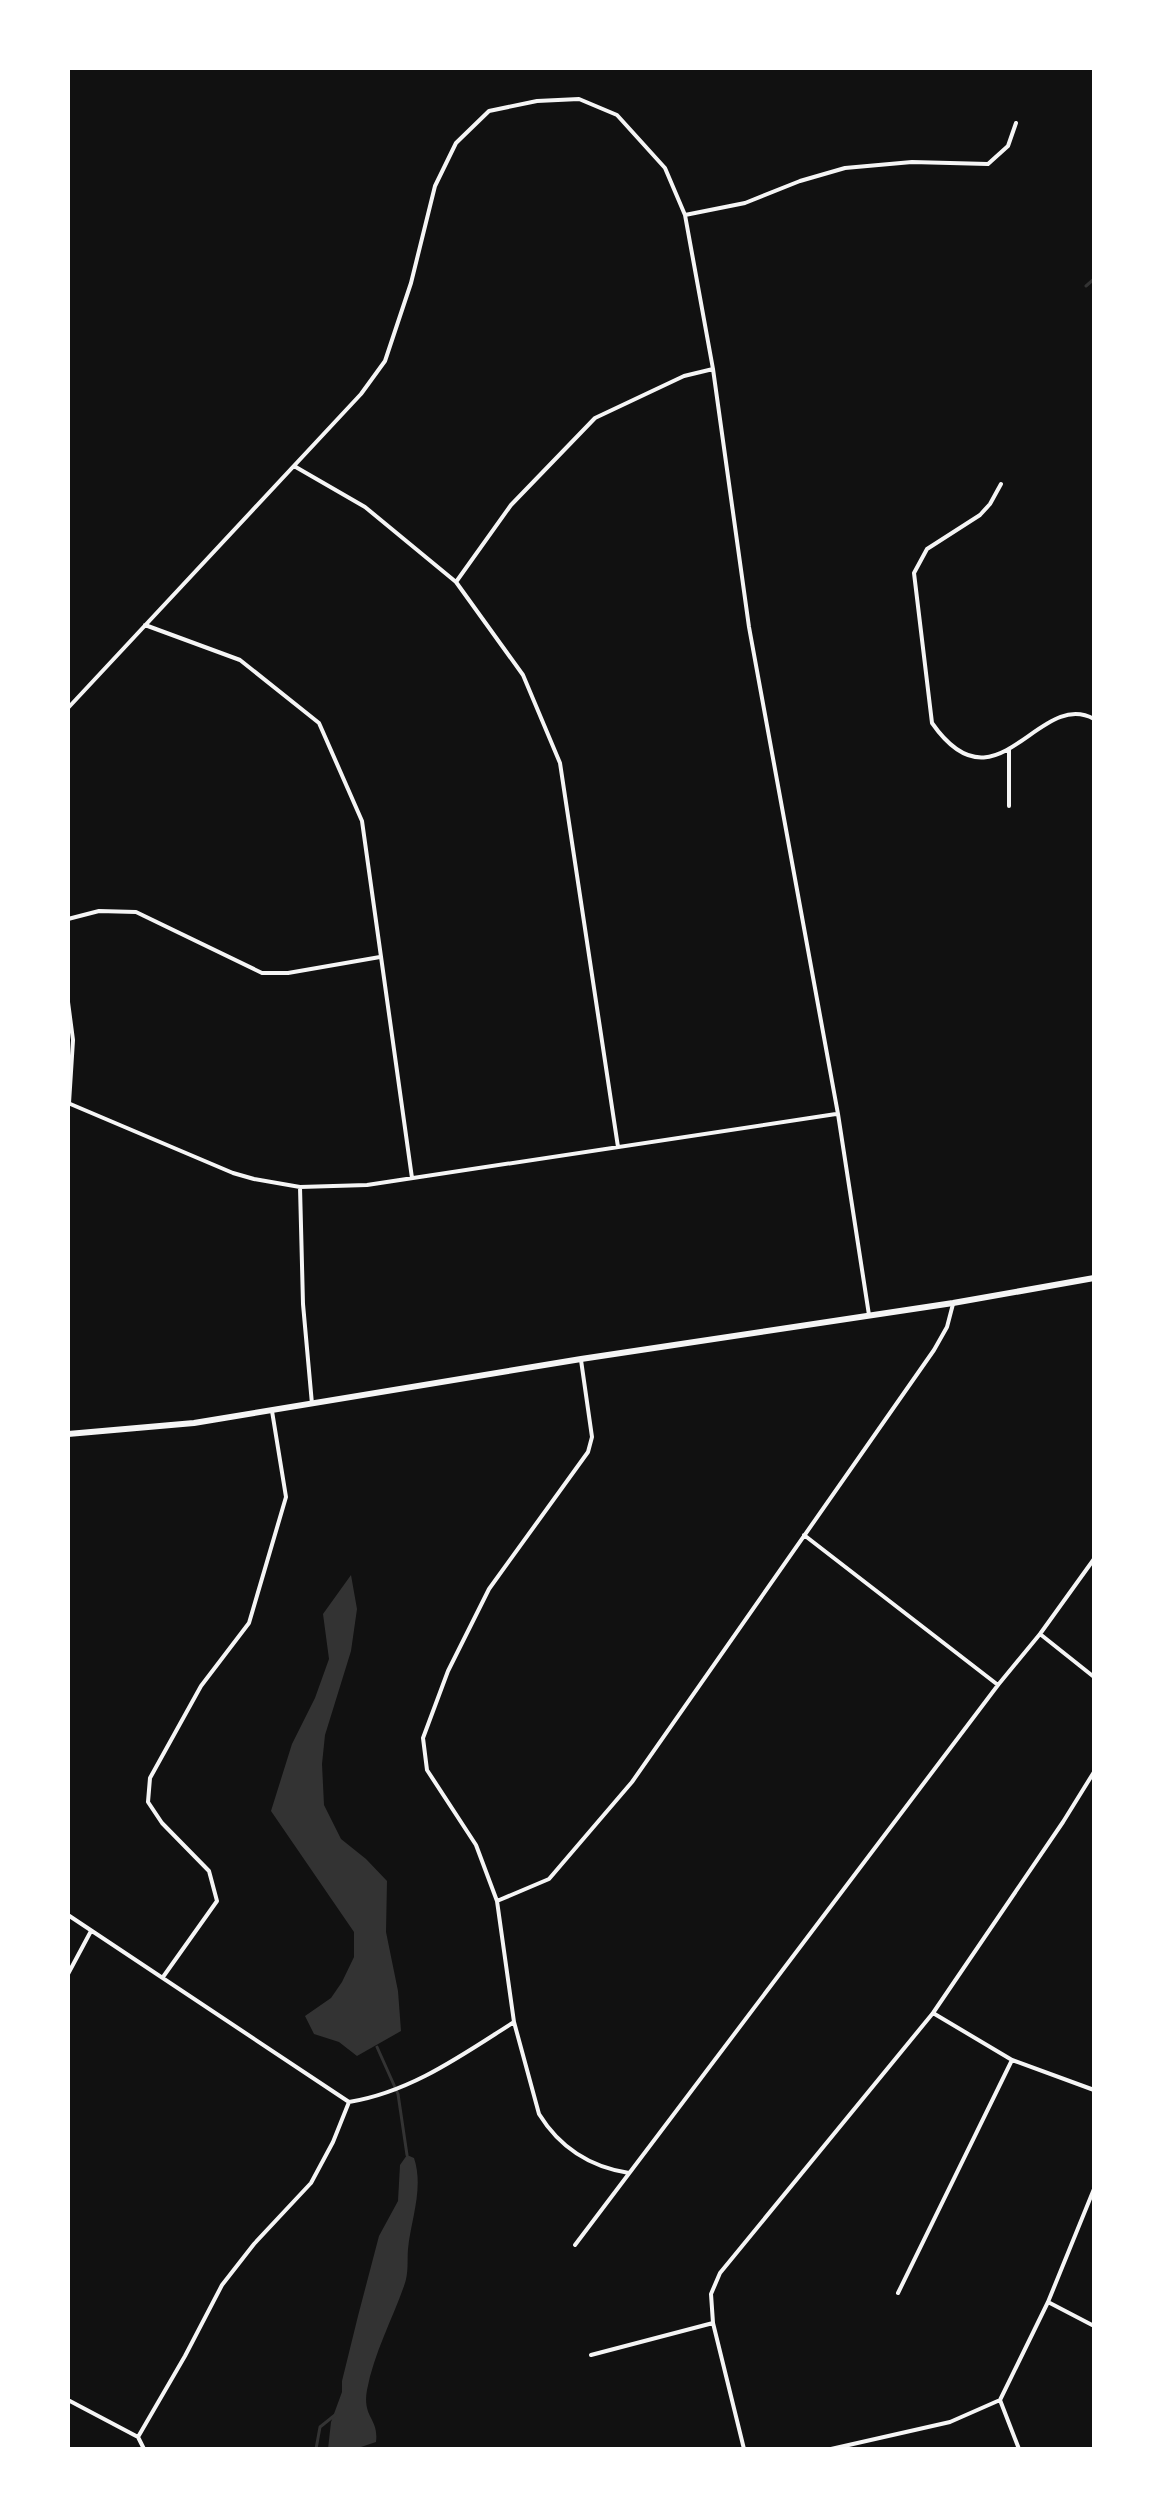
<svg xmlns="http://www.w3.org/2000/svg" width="1162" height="2517" font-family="Cabin,sans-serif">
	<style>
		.water { fill: #333 }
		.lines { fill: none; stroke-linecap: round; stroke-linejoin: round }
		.stream { stroke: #333; stroke-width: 3 }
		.minor { stroke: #f5f5f5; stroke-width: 4 }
		.tertiary { stroke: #f5f5f5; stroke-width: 6 }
	</style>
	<rect width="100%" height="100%" fill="#111"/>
	<path class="water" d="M 351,1575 L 357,1609 L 351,1651 L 325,1735 L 322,1764 L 324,1805 L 341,1839 L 366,1859 L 387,1881 L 386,1932 L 398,1991 L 401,2031 L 357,2056 L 339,2042 L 314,2034 L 305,2016 L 331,1998 L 342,1982 L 354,1957 L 354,1932 L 271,1811 L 292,1744 L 315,1698 L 329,1659 L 323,1614 Z
		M 407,2155 L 414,2158 C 424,2188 411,2219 408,2249 C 407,2261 409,2273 404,2286 C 392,2320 374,2353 367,2390 C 362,2418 379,2418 376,2442 L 355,2449 L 328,2449 L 331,2422 L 342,2392 L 342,2381 L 358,2316 L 379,2236 L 398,2201 L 400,2165 Z"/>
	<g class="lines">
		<path class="stream" d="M 1086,286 L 1094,279
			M 377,2047 L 398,2094 L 407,2155
			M 316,2449 L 320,2427 L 335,2415"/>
		<path class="minor" d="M 685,215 L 745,203 L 800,181 L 845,168 L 912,162 L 988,164 L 1008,146 L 1016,123
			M 294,466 L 365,507 L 456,582 L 523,675 L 560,763 L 618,1147
			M 1001,484 L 990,504 L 980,515 L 927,549 L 914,573 L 932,723 C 997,816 1038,688 1094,719
			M 456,582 L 511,505 L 595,418 L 684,376 L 713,369
			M 145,625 L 240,660 L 319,723 L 362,821 L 412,1178
			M 68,708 L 361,394 L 385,361 L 411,283 L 435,186 L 456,143 L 489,111 L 537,101 L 579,99 L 617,115 L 665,168 L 685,215 L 713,369 L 749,627 L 838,1114 L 869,1315
			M 1009,806 L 1009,750
			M 68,919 L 99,911 L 136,912 L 262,973 L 288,973 L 380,957
			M 68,1002 L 73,1040 L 69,1103
			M 68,1103 L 233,1173 L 254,1179 L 300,1187 L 367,1185 L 836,1114
			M 300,1187 L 303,1304 L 312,1404
			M 581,1360 L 592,1437 L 588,1452 L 489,1589 L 448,1671 L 423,1738 L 427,1770 L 476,1845 L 497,1901 L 514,2022 L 539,2114 C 560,2148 590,2167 629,2173
			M 68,1458 L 68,1500
			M 804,1535 L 998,1685
			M 1040,1634 L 1094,1677
			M 497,1901 L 549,1879 L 632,1782 L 934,1350 L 947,1327 L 953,1304
			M 68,1915 L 349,2102
			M 68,1974 L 91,1931
			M 163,1977 L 217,1901 L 209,1871 L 162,1823 L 148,1802 L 150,1778 L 201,1686 L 249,1623 L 286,1497 L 272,1411
			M 933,2013 L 1012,2060 L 1094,2090
			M 349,2102 C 411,2092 462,2055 514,2022
			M 575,2245 L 998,1685 L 1040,1634 L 1094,1559
			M 898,2293 L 1012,2060
			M 1048,2302 L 1094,2326
			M 591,2355 L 713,2323
			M 68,2400 L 138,2437 L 144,2449
			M 1000,2400 L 1019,2449
			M 138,2437 L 185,2356 L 222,2285 L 254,2244 L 311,2183 L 333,2142 L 349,2102
			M 744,2449 L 713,2323 L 711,2294 L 720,2273 L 933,2013 L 1063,1822 L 1094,1772
			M 831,2449 L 950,2422 L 1000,2400 L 1048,2302 L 1094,2189"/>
		<path class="tertiary" d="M 68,1434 L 194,1423 L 581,1359 L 953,1303 L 1094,1278"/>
	</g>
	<rect width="1162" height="2517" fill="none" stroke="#ffffff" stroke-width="140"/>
</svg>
